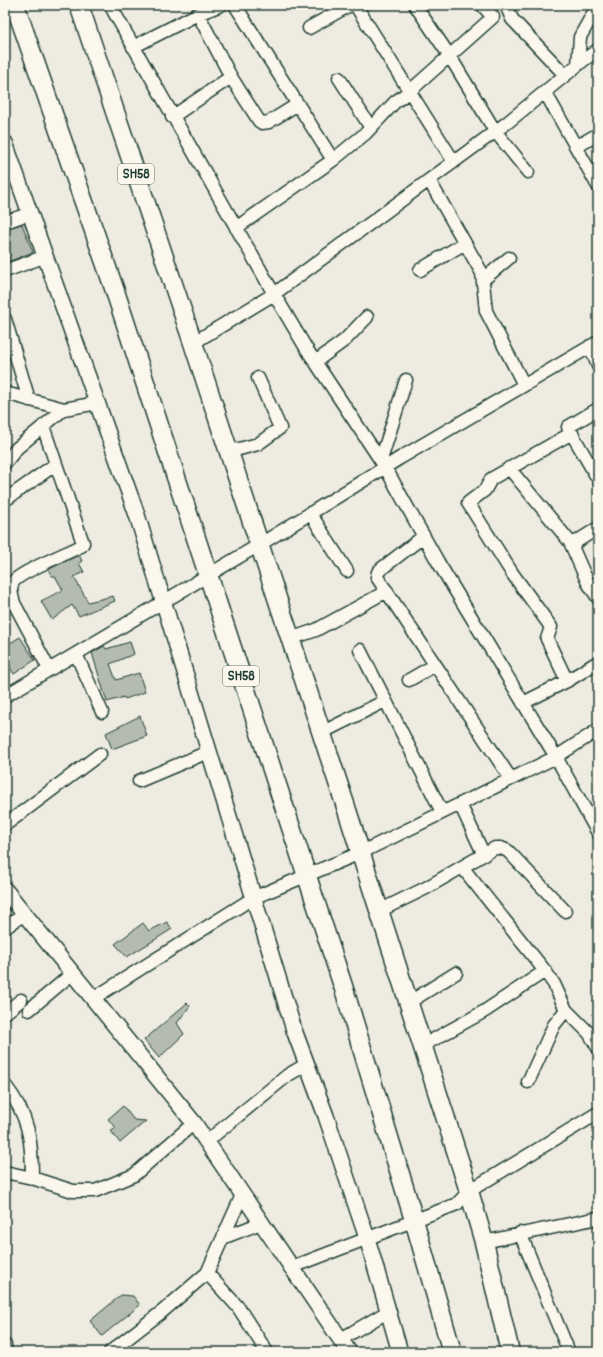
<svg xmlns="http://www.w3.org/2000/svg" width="603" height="1357" font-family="Pangolin,sans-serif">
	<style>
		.building { fill: #b4bbb0; stroke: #1f3d34 }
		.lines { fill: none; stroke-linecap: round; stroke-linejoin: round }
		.minor-casing { stroke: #1f3d34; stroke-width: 15 }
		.tertiary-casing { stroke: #1f3d34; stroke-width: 18 }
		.primary-casing { stroke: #1f3d34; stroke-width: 21 }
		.minor { stroke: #fbf7ec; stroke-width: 12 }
		.tertiary { stroke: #fbf7ec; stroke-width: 15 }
		.primary { stroke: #fbf7ec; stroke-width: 18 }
		.labels { text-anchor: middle; stroke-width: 3; stroke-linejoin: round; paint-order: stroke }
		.shield { fill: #fbf7ec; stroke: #61756b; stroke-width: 1 }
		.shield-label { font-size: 12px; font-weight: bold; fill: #1f3d34 }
	</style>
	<rect width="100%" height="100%" fill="#eeece1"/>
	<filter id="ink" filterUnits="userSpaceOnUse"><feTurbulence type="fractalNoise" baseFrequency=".025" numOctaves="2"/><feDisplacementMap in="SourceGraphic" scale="8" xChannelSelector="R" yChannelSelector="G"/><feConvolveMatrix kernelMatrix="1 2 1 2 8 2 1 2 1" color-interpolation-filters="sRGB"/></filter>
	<g filter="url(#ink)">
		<path class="building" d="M 22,224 L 33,252 L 5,263 L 5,229 Z
			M 79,555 L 82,561 L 79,563 L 84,572 L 74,577 L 88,602 L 113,596 L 115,601 L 79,616 L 72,605 L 52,620 L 41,601 L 63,590 L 55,576 L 52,576 L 49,569 Z
			M 20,637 L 35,660 L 14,674 L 5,660 L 5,646 Z
			M 130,642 L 134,654 L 110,664 L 116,680 L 139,673 L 145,692 L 125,699 L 124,697 L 107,702 L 92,653 L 104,646 L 106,649 Z
			M 140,716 L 147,736 L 112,749 L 106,733 Z
			M 167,922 L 172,929 L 127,957 L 115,944 L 143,923 L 149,931 Z
			M 187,1003 L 190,1006 L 177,1023 L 184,1034 L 159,1058 L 144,1040 Z
			M 123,1106 L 134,1120 L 146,1121 L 120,1143 L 111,1131 L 116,1128 L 108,1119 Z
			M 121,1295 L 133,1296 L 140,1305 L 102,1336 L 90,1321 Z"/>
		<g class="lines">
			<defs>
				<path id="minor" d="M 110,5 L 274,294 L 306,348 L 385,467 L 438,562 L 556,757 L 598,833
					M 235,5 L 333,160
					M 415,5 L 449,55 L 495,131 L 528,172
					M 506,5 L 512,19 L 565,75
					M 198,14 L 231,77 L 259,121 L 262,123 L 269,122 L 298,104
					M 309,28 L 350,5 L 356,6 L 454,162
					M 133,47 L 198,14 L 221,5
					M 578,65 L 580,37 L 598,5
					M 339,78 L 371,128
					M 545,92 L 598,186
					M 172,117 L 231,77
					M 576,147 L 598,134
					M 429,180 L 482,273 L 486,311 L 524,385
					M 5,222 L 31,213
					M 236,228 L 333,160 L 366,133 L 395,102 L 410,91 L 493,17 L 482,5
					M 420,270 L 465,243
					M 5,271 L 46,256
					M 484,279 L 509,258
					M 5,319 L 29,400
					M 193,343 L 274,294 L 508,122 L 585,59 L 598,50
					M 590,346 L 598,366
					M 315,362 L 345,340 L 367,317
					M 5,393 L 64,409
					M 598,409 L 568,427 L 598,479
					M 43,426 L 83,543 L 81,546 C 68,553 20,572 13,582 C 9,589 12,596 14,603 L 49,669
					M 228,452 L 258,444 L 280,428 L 258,378
					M 381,460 L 406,380
					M 5,463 L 17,448 L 64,409 L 98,403
					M 509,468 L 570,542 L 576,542 L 598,528
					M 5,500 L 56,464
					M 310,513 L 347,571
					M 424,536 L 381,569 L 378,572 L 377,577 L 511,779
					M 570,542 L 588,583 L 598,598
					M 290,639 L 316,630 L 387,591
					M 360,650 L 442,812
					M 76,654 L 102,712
					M 409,680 L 435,665
					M 567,681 L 547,639 L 551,627 L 512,573 L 468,503 L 485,490 L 491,479 L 572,433
					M 5,696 L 259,545 L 400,458 L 598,342
					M 523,703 L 567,681 L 598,662
					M 321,733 L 385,701
					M 139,781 L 208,752
					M 460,804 L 484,855
					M 5,825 L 100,754
					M 462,867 L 495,848 L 501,848 L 508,851 L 565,911
					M 379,911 L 426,888 L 462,867 L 545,971 L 485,1011 L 422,1046
					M 5,928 L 24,914
					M 545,971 L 554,984 L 566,1010 L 589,1033 L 598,1048
					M 94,998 L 253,898 L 360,853 L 556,757 L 598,730
					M 408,1003 L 456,973
					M 29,1010 L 73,973
					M 5,1013 L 21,1000
					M 528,1082 L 554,1025 L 566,1010
					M 5,1085 C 29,1116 32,1140 32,1178
					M 206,1142 L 288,1075 L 307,1064
					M 5,1172 L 32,1178 L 73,1191 L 95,1191 L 134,1175 L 194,1123
					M 520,1233 L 569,1352
					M 225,1237 L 261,1223
					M 484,1242 L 598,1218
					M 290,1268 L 457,1204 L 469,1191 L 598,1113
					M 207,1273 L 238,1307 L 267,1352
					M 341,1339 L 389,1311
					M 5,1345 L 6,1352
					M 110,1352 L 163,1311 L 207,1273 L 242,1195"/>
				<path id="tertiary" d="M 5,143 L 137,515 L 294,1030 L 326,1116 L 367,1238 L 400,1352
					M 5,890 L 194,1123 L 349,1352"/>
				<path id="primary" d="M 15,5 L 114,288 L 344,989 L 414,1220 L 452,1352
					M 79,5 L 193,343 L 345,804 L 469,1191 L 484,1242 L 510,1352"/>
			</defs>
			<use href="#minor" class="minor-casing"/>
			<use href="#tertiary" class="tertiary-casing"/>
			<use href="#primary" class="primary-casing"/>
			<use href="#minor" class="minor"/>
			<use href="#tertiary" class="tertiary"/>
			<use href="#primary" class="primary"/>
		</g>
	</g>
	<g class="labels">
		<g class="shield">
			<rect x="118" y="164" width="36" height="20" rx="3"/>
			<rect x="223" y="666" width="36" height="20" rx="3"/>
		</g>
		<g class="shield-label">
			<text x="136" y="178">SH58</text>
			<text x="241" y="680">SH58</text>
		</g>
	</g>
	<rect width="603" height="1357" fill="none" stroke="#fbf7ec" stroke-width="20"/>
	<rect x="10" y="10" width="583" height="1337" fill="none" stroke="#1f3d34" stroke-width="1.5" filter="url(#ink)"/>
</svg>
